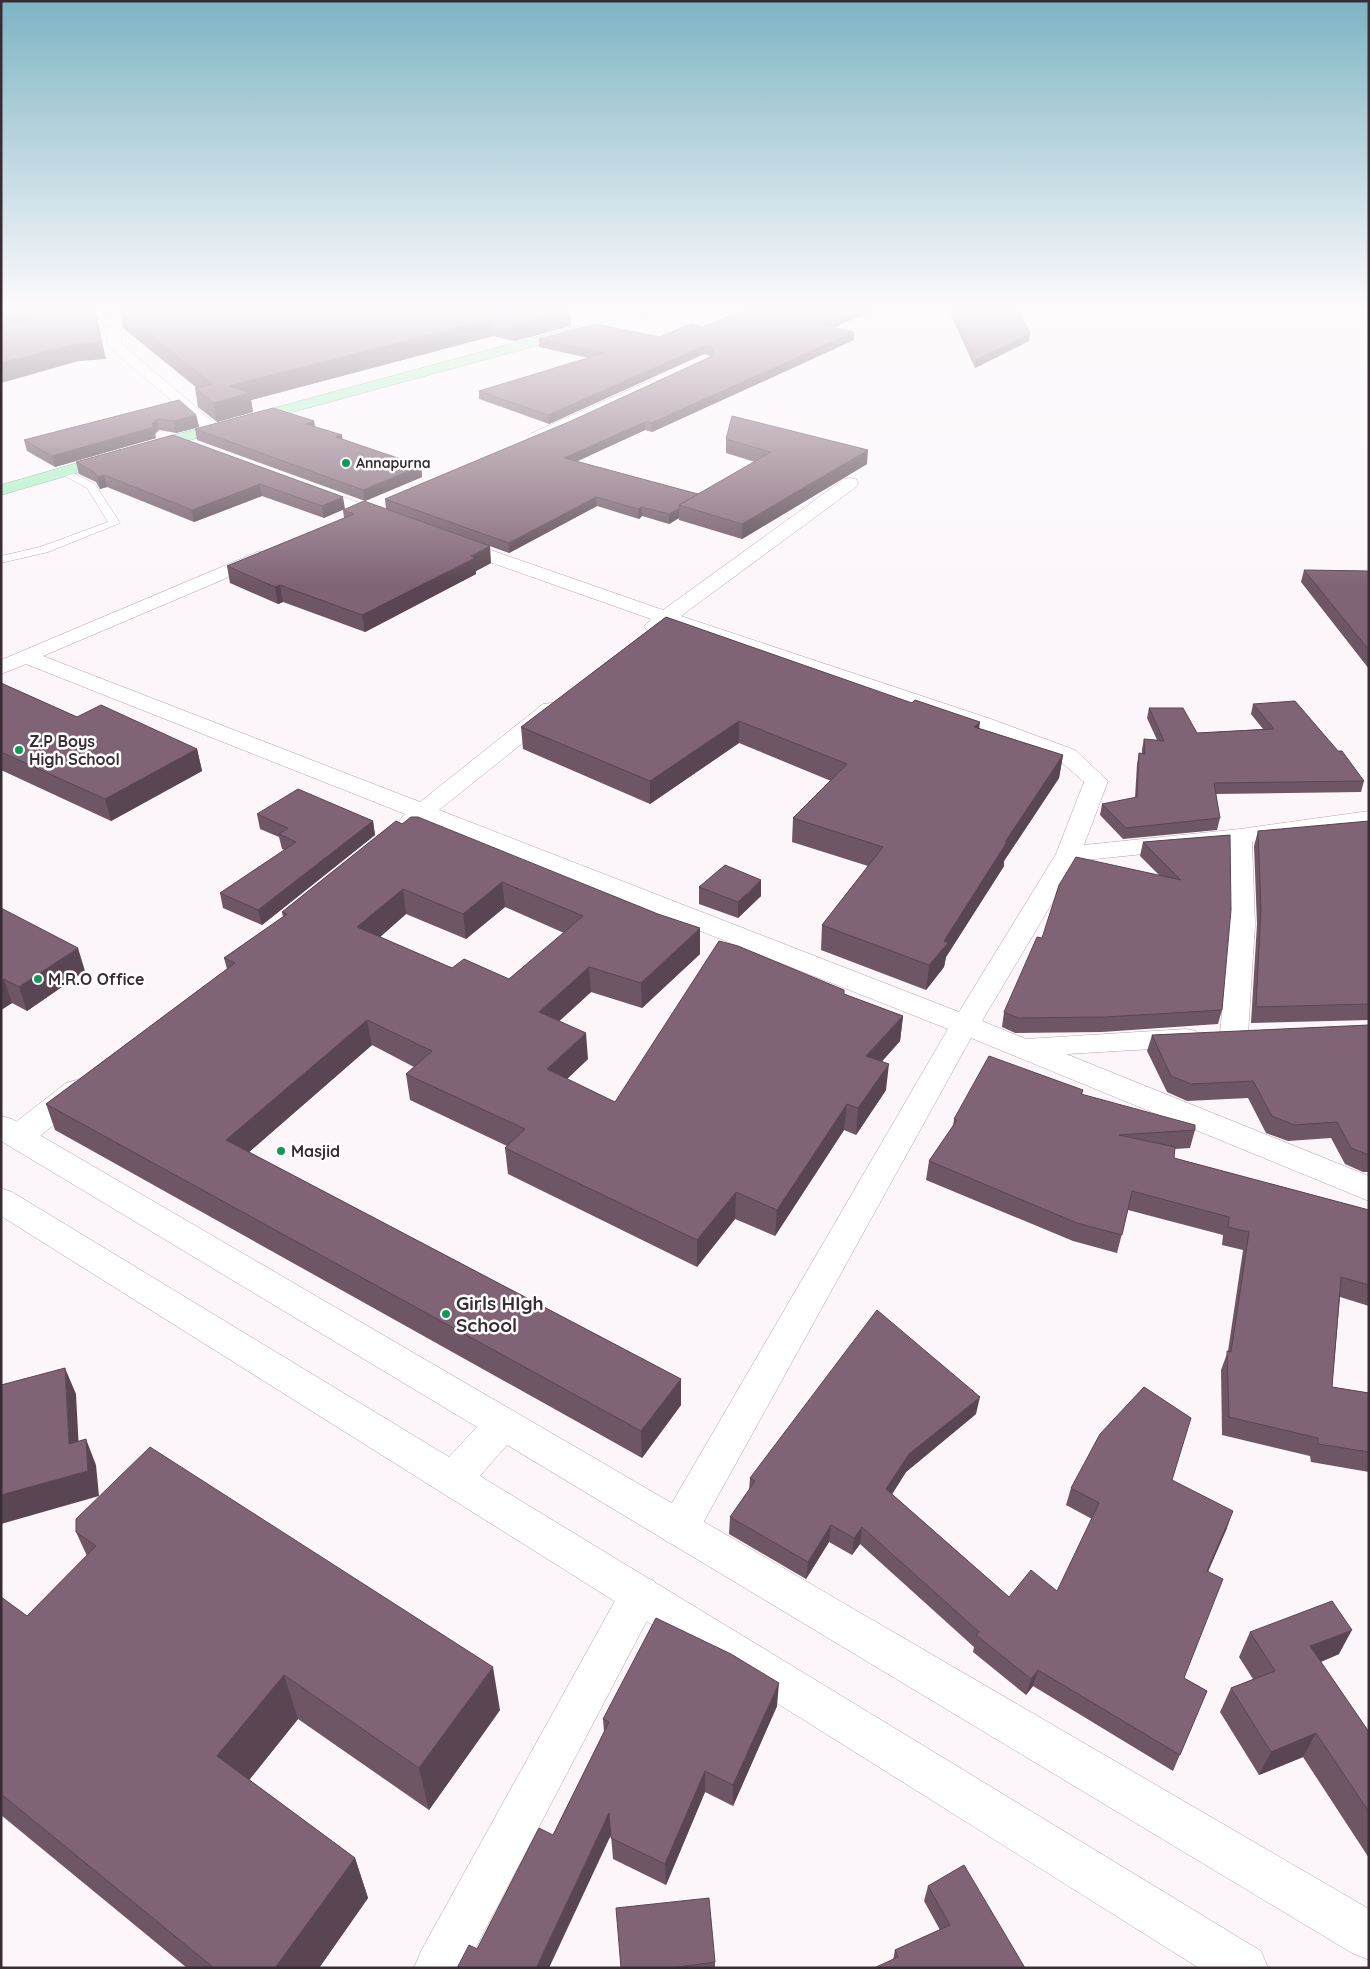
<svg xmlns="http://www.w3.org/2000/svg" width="1370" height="1969" font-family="Quicksand,sans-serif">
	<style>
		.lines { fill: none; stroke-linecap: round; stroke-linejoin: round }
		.service-casing { stroke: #bd9eb1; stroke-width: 1 }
		.minor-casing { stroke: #bd9eb1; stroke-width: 1 }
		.tertiary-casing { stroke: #bd9eb1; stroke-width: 1 }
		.secondary-casing { stroke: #bd9eb1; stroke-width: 1 }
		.trunk-casing { stroke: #77a988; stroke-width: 1 }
		.service { fill: #fff; fill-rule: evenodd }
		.minor { fill: #fff; fill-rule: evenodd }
		.tertiary { fill: #fff; fill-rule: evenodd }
		.secondary { fill: #fff; fill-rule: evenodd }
		.trunk { fill: #acf0c4; fill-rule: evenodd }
		.wall { fill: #6e5665; fill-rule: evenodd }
		.shaded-wall { fill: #5a4652 }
		.building { fill: #806475; stroke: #5a4652; fill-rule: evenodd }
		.poi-dot { fill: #129858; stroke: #fff; stroke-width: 2 }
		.labels { text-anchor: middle; stroke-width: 5; stroke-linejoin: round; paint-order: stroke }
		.far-poi-label { font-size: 14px; font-weight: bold; fill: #392c34; stroke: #fff; text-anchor: start }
		.poi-label { font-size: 16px; font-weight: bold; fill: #392c34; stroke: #fff; text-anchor: start }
		.near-poi-label { font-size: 19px; font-weight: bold; fill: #392c34; stroke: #fff; text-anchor: start }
	</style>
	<rect width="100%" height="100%" fill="#fcf6fa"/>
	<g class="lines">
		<defs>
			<path id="service" d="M 65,469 L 95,484 L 120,523 L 48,552 L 1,563 L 1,556 L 40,547 L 108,522 L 87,488 L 61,474 L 60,472 Z"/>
			<path id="minor" d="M 116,317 L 123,321 L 121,324 L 1,339 L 1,331 Z
				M 654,379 L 661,383 L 659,386 L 542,440 L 530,440 L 528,437 L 530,434 Z
				M 850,478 L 856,479 L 858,483 L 856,487 L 681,616 L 991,719 L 1075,750 L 1108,781 L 1084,845 L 1240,829 L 1369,811 L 1369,825 L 1252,842 L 1255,924 L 1248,1035 L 1244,1042 L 1234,1044 L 1224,1042 L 1220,1035 L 1229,924 L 1228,845 L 1077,861 L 982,1021 L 1026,1039 L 1186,1029 L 1196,1031 L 1200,1038 L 1196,1045 L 1186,1047 L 1066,1054 L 1369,1176 L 1369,1201 L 971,1038 L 693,1541 L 679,1546 L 665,1541 L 659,1528 L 665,1515 L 948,1029 L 425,822 L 411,828 L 403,826 L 399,821 L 405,814 L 26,664 L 1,674 L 1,660 L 257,552 L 269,552 L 272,556 L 269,560 L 43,656 L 420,802 L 543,704 L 551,703 L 559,704 L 562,709 L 559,714 L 439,810 L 959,1012 L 1056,854 L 1084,782 L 1059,760 L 975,729 L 669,625 L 661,630 L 647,630 L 644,626 L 651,619 L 450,548 L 447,544 L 450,540 L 462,540 L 663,610 L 844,479 Z
				M 308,484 L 393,515 L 396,519 L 393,523 L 381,523 L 302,493 L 300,489 L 302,485 Z
				M 77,1080 L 88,1083 L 92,1090 L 88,1097 L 29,1145 L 18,1148 L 7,1145 L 3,1137 L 7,1129 L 66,1083 Z
				M 640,1575 L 654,1581 L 660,1594 L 654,1607 L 465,1968 L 414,1968 L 421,1951 L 626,1581 Z"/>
			<path id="tertiary" d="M 110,309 L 122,309 L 121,343 L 212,421 L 224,428 L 221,431 L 216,433 L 202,427 L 109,347 L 107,344 Z"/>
			<path id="secondary" d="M 1,1116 L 12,1119 L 1369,1909 L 1369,1960 L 1352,1953 L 507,1445 L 480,1476 L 1261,1951 L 1268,1968 L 1199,1968 L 1,1216 L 1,1188 L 12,1192 L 449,1457 L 477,1427 L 1,1141 Z"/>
			<path id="trunk" d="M 640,309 L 661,309 L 660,312 L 179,443 L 1,495 L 1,485 L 167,437 Z"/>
		</defs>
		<use href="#service" class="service-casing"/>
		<use href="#minor" class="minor-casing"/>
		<use href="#tertiary" class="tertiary-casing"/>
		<use href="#secondary" class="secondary-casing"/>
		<use href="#trunk" class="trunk-casing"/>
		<use href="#service" class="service"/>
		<use href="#minor" class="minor"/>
		<use href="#tertiary" class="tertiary"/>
		<use href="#secondary" class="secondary"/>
		<use href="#trunk" class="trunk"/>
	</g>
	<path class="wall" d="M 101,309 L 108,309 L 108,315 Z
		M 570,309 L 571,326 L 514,341 L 493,336 L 251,400 L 253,412 L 217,422 L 198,407 L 195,388 L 197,388 L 123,328 L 120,311 Z
		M 948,309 L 1017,309 L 1029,341 L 975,368 Z
		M 774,311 L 871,311 L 834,327 L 854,340 L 652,432 L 645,430 L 577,461 L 698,494 L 755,462 L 726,453 L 726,439 L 867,464 L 742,539 L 679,520 L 679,518 L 669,524 L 642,516 L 639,519 L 597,506 L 509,553 L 386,509 L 385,499 L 571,421 L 711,356 L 704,354 L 549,424 L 479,399 L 479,391 L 588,358 L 539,347 L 539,339 L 659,337 L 702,327 Z
		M 179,400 L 196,415 L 199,427 L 176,433 L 159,430 L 155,434 L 156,438 L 55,467 L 27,451 L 24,440 Z
		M 314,421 L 315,427 L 342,435 L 342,440 L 421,466 L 422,477 L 365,501 L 197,440 L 195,429 Z
		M 173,435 L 343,497 L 324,518 L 262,496 L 194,522 L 107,487 L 100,489 L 96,482 L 79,474 L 76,462 Z
		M 343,510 L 491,563 L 476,571 L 476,574 L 365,632 L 283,602 L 278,604 L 230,583 L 227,566 L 344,518 Z
		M 1304,570 L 1369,571 L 1369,669 L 1301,582 Z
		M 666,617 L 979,728 L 1063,755 L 1059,778 L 1004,861 L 1004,866 L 946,957 L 944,967 L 926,990 L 821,950 L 822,925 L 868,866 L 792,842 L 793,818 L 831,781 L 739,743 L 650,804 L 523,749 L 521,727 Z
		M 1,683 L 77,717 L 197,749 L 202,771 L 111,821 L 1,770 Z
		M 1253,704 L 1364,781 L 1361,792 L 1215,794 L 1220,818 L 1217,830 L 1123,839 L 1100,815 L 1102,804 L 1135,798 L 1137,764 L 1139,753 L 1142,754 L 1142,749 L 1144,739 L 1157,740 L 1147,718 L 1149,708 L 1197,733 L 1263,729 L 1251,714 Z
		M 257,814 L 373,821 L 375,835 L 262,925 L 223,908 L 220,893 L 285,850 L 282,849 L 279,837 L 260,829 Z
		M 396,821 L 700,954 L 642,1008 L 591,992 L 559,1021 L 588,1059 L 567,1079 L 615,1102 L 844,994 L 903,1016 L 900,1041 L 882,1061 L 886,1090 L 856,1135 L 844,1130 L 775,1236 L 735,1219 L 697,1267 L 508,1174 L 505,1148 L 507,1146 L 410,1100 L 406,1074 L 414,1067 L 372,1045 L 249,1152 L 681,1379 L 681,1405 L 642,1458 L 55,1130 L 46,1104 L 227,969 L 224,958 L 283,917 L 282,912 ZM 505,907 L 564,933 L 509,979 L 452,968 L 380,937 L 406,914 L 466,939 Z
		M 1369,821 L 1369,1020 L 1251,1023 L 1257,924 L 1254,846 L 1258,831 Z
		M 1230,835 L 1222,1010 L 1218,1024 L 1102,1032 L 1015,1033 L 1002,1027 L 1004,1012 L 1159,875 L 1140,856 L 1143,842 Z
		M 699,887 L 761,896 L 738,918 L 699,904 Z
		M 1,908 L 85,971 L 27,1011 L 12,1003 L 1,1010 Z
		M 1369,1025 L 1369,1172 L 1363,1172 L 1345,1164 L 1331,1138 L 1288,1141 L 1266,1133 L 1248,1098 L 1187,1101 L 1167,1092 L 1147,1051 L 1152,1035 Z
		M 1083,1090 L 1082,1095 L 1195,1130 L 1190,1148 L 1175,1149 L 1174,1158 L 1369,1210 L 1369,1306 L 1340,1297 L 1332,1387 L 1369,1393 L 1369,1472 L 1311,1462 L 1310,1456 L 1222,1435 L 1221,1370 L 1228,1351 L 1243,1250 L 1222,1245 L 1223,1235 L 1128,1210 L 1117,1253 L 1073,1241 L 926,1180 L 929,1161 L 953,1126 L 954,1119 Z
		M 976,1414 L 906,1472 L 892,1494 L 1009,1597 L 1057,1591 L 1092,1519 L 1066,1505 L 1071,1488 L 1172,1480 L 1227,1528 L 1208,1571 L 1184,1678 L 1207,1691 L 1173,1771 L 1033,1686 L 1026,1695 L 973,1652 L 974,1647 L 860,1544 L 852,1555 L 829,1542 L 806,1579 L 729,1534 L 730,1517 L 749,1490 L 750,1478 Z
		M 76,1532 L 500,1710 L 429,1810 L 298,1719 L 249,1780 L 355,1858 L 368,1898 L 319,1968 L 187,1968 L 1,1815 L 1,1597 L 27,1616 L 87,1556 Z
		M 1250,1632 L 1339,1654 L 1321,1662 L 1369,1732 L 1369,1858 L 1303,1757 L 1259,1775 L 1220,1712 L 1231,1688 L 1253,1679 L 1239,1657 Z
		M 777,1706 L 733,1806 L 705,1792 L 666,1885 L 613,1859 L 611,1835 L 457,1968 L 477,1949 L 553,1835 L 604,1732 L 603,1719 Z
		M 928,1886 L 1025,1968 L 893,1960 L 895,1950 L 940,1930 L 924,1901 Z
		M 715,1962 L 715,1968 L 621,1968 Z"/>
	<path class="shaded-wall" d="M 24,309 L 94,309 L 96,318 L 1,330 L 1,312 Z
		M 570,309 L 571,326 L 514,341 L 513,324 Z
		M 859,309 L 872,309 L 871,311 L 822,333 L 822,325 Z
		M 492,319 L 493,336 L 251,400 L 253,412 L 217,422 L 213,403 L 229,386 Z
		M 854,332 L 854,340 L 652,432 L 651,423 Z
		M 1030,333 L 1029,341 L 975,368 L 976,360 Z
		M 102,342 L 106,359 L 79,361 L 1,383 L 1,363 L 75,344 Z
		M 704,346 L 704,354 L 549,424 L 548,415 Z
		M 196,415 L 199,427 L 176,433 L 174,421 Z
		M 157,419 L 159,430 L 155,434 L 156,438 L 55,467 L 52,456 L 152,424 Z
		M 314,421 L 315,432 L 306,424 Z
		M 645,422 L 645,430 L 565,467 L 564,458 Z
		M 342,435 L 343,446 L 336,437 Z
		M 868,450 L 867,464 L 742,539 L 742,524 Z
		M 421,466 L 422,477 L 365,501 L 363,490 Z
		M 104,475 L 107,487 L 100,489 L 98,477 Z
		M 260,484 L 262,496 L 194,522 L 192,510 Z
		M 343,497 L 345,509 L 324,518 L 322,506 Z
		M 596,497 L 597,506 L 509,553 L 509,543 Z
		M 642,507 L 642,516 L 639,519 L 638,509 Z
		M 679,509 L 679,518 L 669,524 L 669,514 Z
		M 490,546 L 491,563 L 476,571 L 476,574 L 365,632 L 362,615 Z
		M 280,585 L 283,602 L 278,604 L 275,587 Z
		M 739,721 L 739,743 L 650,804 L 650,781 Z
		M 980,722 L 977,744 L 974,727 Z
		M 197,749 L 202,771 L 111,821 L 105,799 Z
		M 1063,755 L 1059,778 L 1004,861 L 1004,866 L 946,957 L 944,967 L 926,990 L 929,965 L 1005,842 Z
		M 373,821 L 375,835 L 262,925 L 258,910 Z
		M 761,880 L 761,896 L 738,918 L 738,902 Z
		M 502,882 L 505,907 L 466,939 L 463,914 Z
		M 403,889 L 406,914 L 362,953 L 357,927 Z
		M 700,928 L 700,954 L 642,1008 L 641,983 Z
		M 78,948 L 85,971 L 27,1011 L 19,987 Z
		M 589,967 L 591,992 L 541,1038 L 539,1012 Z
		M 4,979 L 12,1003 L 1,1010 L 1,980 Z
		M 903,1016 L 900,1041 L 864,1082 L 866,1056 Z
		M 367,1020 L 372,1045 L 233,1166 L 226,1140 Z
		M 586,1033 L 588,1059 L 549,1096 L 547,1069 Z
		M 889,1064 L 886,1090 L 856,1135 L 858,1108 Z
		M 847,1104 L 844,1130 L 775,1236 L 777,1210 Z
		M 736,1192 L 735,1219 L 697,1267 L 697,1240 Z
		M 65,1368 L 76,1394 L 80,1470 L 69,1444 Z
		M 681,1379 L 681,1405 L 642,1458 L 641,1431 Z
		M 980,1397 L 976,1414 L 906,1472 L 884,1507 L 886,1489 L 909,1454 Z
		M 86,1439 L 96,1465 L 99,1496 L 1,1524 L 1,1495 Z
		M 1233,1511 L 1227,1528 L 1201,1588 L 1207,1571 Z
		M 831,1525 L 829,1542 L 806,1579 L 808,1562 Z
		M 862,1527 L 860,1544 L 852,1555 L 854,1538 Z
		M 1352,1630 L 1339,1654 L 1298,1671 L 1310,1646 Z
		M 493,1667 L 500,1710 L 429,1810 L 419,1768 Z
		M 1038,1670 L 1033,1686 L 1026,1695 L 1031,1679 Z
		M 284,1675 L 298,1719 L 234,1799 L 217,1756 Z
		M 779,1683 L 777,1706 L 733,1806 L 733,1785 Z
		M 1316,1733 L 1303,1757 L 1259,1775 L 1271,1752 Z
		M 705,1771 L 705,1792 L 666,1885 L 665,1864 Z
		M 609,1813 L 611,1835 L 549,1968 L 536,1968 Z
		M 355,1858 L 368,1898 L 319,1968 L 275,1968 Z"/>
	<path class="building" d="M 1,309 L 24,309 L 1,312 Z
		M 120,309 L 569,309 L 513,324 L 492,319 L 229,386 L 250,393 L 213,403 L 195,388 L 212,384 L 120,311 Z
		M 748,309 L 766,309 L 774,311 L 775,309 L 859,309 L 822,325 L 854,332 L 651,423 L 645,422 L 564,458 L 698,494 L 679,505 L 679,509 L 669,514 L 642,507 L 638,509 L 596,497 L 509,543 L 385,499 L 571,421 L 711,357 L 714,353 L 712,348 L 704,346 L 548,415 L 479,391 L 604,353 L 539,339 L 596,324 L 659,337 L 691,324 L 702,327 Z
		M 952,309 L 1017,309 L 1030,333 L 976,360 Z
		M 95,312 L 102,342 L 75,344 L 1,363 L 1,323 Z
		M 179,400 L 196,415 L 174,421 L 157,419 L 152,424 L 154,427 L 52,456 L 24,440 Z
		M 273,408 L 314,421 L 306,424 L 342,435 L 336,437 L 421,466 L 363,490 L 195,429 Z
		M 732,416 L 868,450 L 742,524 L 679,505 L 771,452 L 726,439 Z
		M 173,435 L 343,497 L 322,506 L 260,484 L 192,510 L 104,475 L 98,477 L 93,471 L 76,462 Z
		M 364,501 L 490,546 L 471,556 L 475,558 L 362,615 L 280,585 L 275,587 L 227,566 L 354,514 L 343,510 Z
		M 1304,570 L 1369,571 L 1369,650 Z
		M 666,617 L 912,703 L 915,700 L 980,722 L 974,727 L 1063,755 L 1005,842 L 1007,842 L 944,941 L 948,943 L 929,965 L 822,925 L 883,847 L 793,818 L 847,764 L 739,721 L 650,781 L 521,727 Z
		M 1,683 L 77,717 L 101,705 L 197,749 L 105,799 L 1,752 Z
		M 1295,701 L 1338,751 L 1342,751 L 1364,781 L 1214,783 L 1220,818 L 1126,828 L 1102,804 L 1137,797 L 1139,753 L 1145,754 L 1144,739 L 1164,741 L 1149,708 L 1183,708 L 1197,733 L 1274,729 L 1253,704 Z
		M 298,789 L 373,821 L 258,910 L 220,893 L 296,842 L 279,834 L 288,828 L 257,814 Z
		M 411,817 L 418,817 L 658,914 L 700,928 L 641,983 L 589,967 L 539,1012 L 586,1033 L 547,1069 L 615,1102 L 719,941 L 738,946 L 844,990 L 844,994 L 903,1016 L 866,1056 L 889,1064 L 858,1108 L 847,1104 L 777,1210 L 736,1192 L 697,1240 L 505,1148 L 525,1129 L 406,1074 L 432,1051 L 367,1020 L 226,1140 L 681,1379 L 641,1431 L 46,1104 L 235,963 L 224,958 L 287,914 L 282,912 L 396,821 L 402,824 ZM 502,882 L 583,916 L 509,979 L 464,959 L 452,968 L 357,927 L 403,889 L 463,914 Z
		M 1369,821 L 1369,1004 L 1256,1007 L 1261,908 L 1258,831 Z
		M 1230,835 L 1231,910 L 1222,1010 L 1105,1017 L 1018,1018 L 1004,1012 L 1037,937 L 1042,938 L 1059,885 L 1076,857 L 1181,880 L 1143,842 Z
		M 725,865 L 761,880 L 738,902 L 699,887 Z
		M 1,908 L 78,948 L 19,987 L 4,979 L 1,980 Z
		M 1369,1025 L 1369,1155 L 1351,1148 L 1337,1122 L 1294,1125 L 1272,1116 L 1253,1081 L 1191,1084 L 1171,1076 L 1152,1035 Z
		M 989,1056 L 1083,1090 L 1081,1094 L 1195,1125 L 1195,1130 L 1119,1135 L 1175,1147 L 1174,1158 L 1369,1210 L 1369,1285 L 1341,1277 L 1332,1387 L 1369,1393 L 1369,1452 L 1318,1444 L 1318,1438 L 1229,1417 L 1227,1351 L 1231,1352 L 1249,1232 L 1228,1227 L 1229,1217 L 1132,1191 L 1122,1235 L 1077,1223 L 929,1161 L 957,1120 L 954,1119 Z
		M 877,1310 L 980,1397 L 909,1454 L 886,1489 L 1009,1597 L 1031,1570 L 1057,1591 L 1099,1503 L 1071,1488 L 1100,1434 L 1144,1387 L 1191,1418 L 1172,1480 L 1233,1511 L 1207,1571 L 1223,1579 L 1184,1678 L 1207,1691 L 1180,1755 L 1038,1670 L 1031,1679 L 976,1635 L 979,1632 L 862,1527 L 854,1538 L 831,1525 L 808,1562 L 730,1517 L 755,1481 L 750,1478 Z
		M 65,1368 L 69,1444 L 86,1439 L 88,1471 L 1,1495 L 1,1385 Z
		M 150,1447 L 493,1667 L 419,1768 L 284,1675 L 217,1756 L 355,1858 L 275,1968 L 214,1968 L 1,1794 L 1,1597 L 27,1616 L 96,1546 L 76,1532 L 76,1519 Z
		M 1332,1601 L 1352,1630 L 1310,1646 L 1369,1732 L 1369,1812 L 1316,1733 L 1271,1752 L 1231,1688 L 1275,1671 L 1250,1632 Z
		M 656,1618 L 731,1654 L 779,1683 L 733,1785 L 705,1771 L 665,1864 L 611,1838 L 609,1813 L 536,1968 L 457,1968 L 469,1945 L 477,1949 L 539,1828 L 553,1835 L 609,1722 L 603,1719 Z
		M 964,1865 L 1025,1968 L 874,1968 L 898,1957 L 895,1950 L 950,1925 L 928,1886 Z
		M 709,1898 L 715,1962 L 670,1968 L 621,1968 L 616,1908 Z"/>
	<linearGradient id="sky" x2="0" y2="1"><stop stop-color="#7db4c4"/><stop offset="0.53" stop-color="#fefbfd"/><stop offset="1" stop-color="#fefbfd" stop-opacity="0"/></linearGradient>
	<rect width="1370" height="585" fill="url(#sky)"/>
	<g class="poi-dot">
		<circle cx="346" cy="463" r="5"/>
		<circle cx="19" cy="750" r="5"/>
		<circle cx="38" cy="979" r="5"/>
		<circle cx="281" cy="1151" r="5"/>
		<circle cx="446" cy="1314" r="5"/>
	</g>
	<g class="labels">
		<g class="far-poi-label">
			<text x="356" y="468">Annapurna</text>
		</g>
		<g class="poi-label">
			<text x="29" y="747">Z.P Boys<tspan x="29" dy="18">High School</tspan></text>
			<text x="48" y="985">M.R.O Office</text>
			<text x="291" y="1157">Masjid</text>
		</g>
		<g class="near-poi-label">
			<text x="456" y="1310">Girls HIgh<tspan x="456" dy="22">School</tspan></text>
		</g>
	</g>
	<rect width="1370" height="1969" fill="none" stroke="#392c34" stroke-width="5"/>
</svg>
